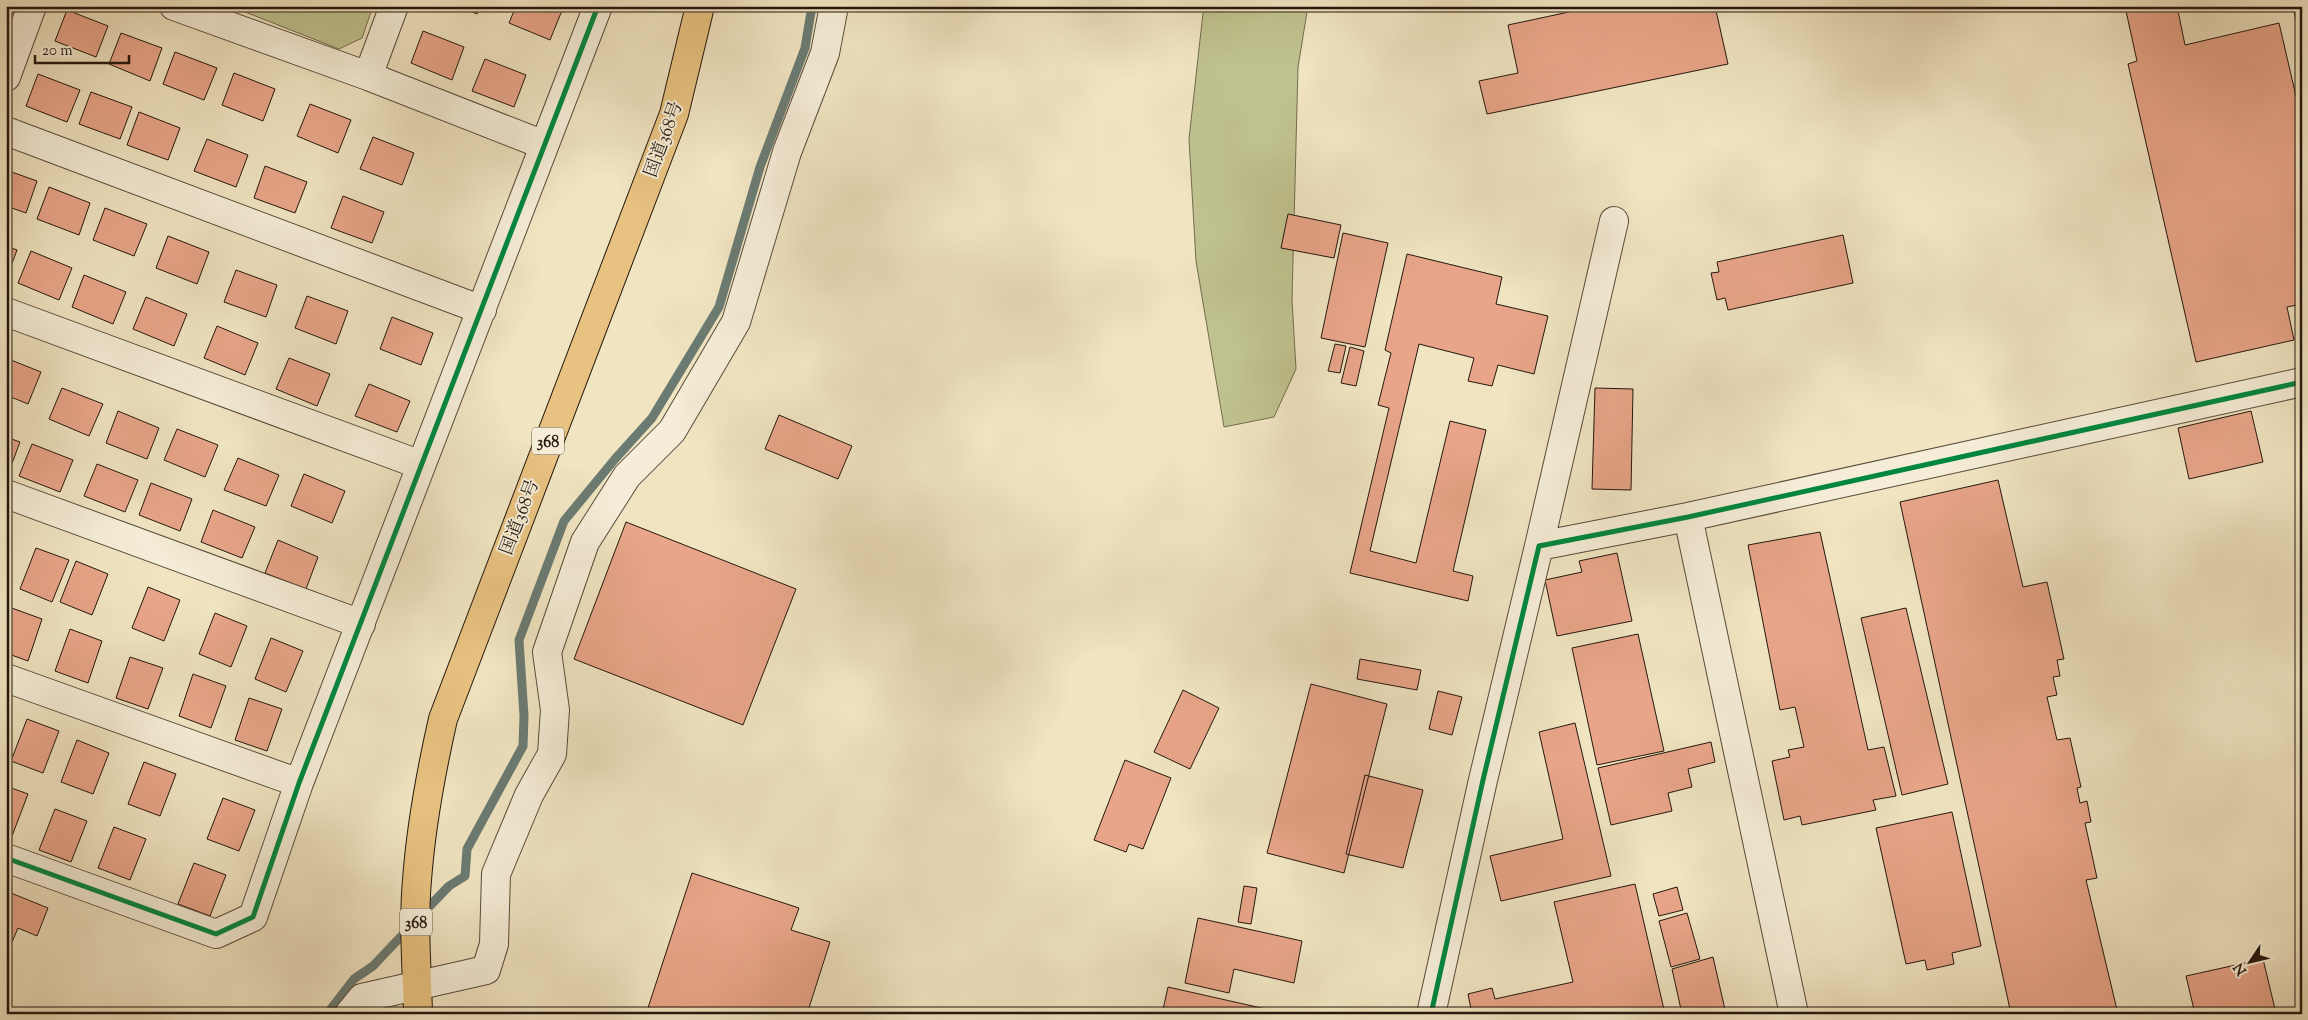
<svg xmlns="http://www.w3.org/2000/svg" width="2308" height="1020" font-family="'Sorts Mill Goudy','Noto Serif JP',serif">
	<style>
		.green { fill: #bfc28f; stroke: #726c4e }
		.lines { fill: none; stroke-linecap: round; stroke-linejoin: round }
		.stream { stroke: #6b7b72; stroke-width: 9 }
		.building { fill: #e8a589; stroke: #24170e }
		.minor-casing { stroke: #574a3b; stroke-width: 30 }
		.trunk-casing { stroke: #24170e; stroke-width: 30 }
		.minor { stroke: #f5edd7; stroke-width: 28 }
		.trunk { stroke: #e8c280; stroke-width: 28 }
		.cycleway-casing { stroke: #f5edd7; stroke-width: 8 }
		.cycleway { stroke: #00873e; stroke-width: 5 }
		.labels { text-anchor: middle; stroke-width: 4; stroke-linejoin: round; paint-order: stroke }
		.shield { fill: #f5edd7; stroke: #63574a; stroke-width: 1 }
		.shield-label { font-size: 16px; font-weight: bold; fill: #24170e }
		.street-label { font-size: 18px; fill: #24170e; stroke: #f5edd7 }
	</style>
	<rect width="100%" height="100%" fill="#f0e4c1"/>
	<filter id="stains"><feTurbulence type="fractalNoise" baseFrequency=".004" numOctaves="4"/><feColorMatrix values="0 0 0 0 .2 0 0 0 0 .09 0 0 0 0 .02 0 0 0 .5 -.17"/></filter>
	<radialGradient id="worn" r=".72"><stop offset=".6" stop-color="#630" stop-opacity="0"/><stop offset="1" stop-color="#630" stop-opacity=".3"/></radialGradient>
	<path class="green" d="M 230,6 L 373,6 L 362,38 L 339,49 Z
		M 1207,6 L 1308,6 L 1298,67 L 1292,299 L 1296,369 L 1274,417 L 1224,427 L 1196,261 L 1189,139 L 1203,13 Z
		M 2292,6 L 2302,6 L 2302,40 Z"/>
	<g class="lines">
		<path class="stream" d="M 421,915 L 449,886 L 465,876 L 467,849 L 523,746 L 524,716 L 519,640 L 564,521 L 615,459 L 652,418 L 719,307 L 760,167 L 805,48 L 812,6
			M 327,1014 L 354,979 L 373,966 L 409,928"/>
	</g>
	<path class="building" d="M 458,6 L 480,6 L 477,14 Z
		M 516,6 L 558,6 L 563,8 L 550,40 L 509,23 Z
		M 1597,6 L 1715,6 L 1728,64 L 1487,114 L 1479,81 L 1518,73 L 1508,25 Z
		M 2147,6 L 2177,6 L 2185,45 L 2279,23 L 2302,122 L 2302,304 L 2287,307 L 2294,340 L 2196,362 L 2128,64 L 2137,61 L 2126,11 Z
		M 67,10 L 108,26 L 96,57 L 55,41 Z
		M 423,31 L 464,47 L 452,80 L 411,63 Z
		M 121,33 L 162,48 L 150,81 L 109,64 Z
		M 175,52 L 217,68 L 204,100 L 163,84 Z
		M 485,59 L 526,75 L 514,107 L 472,91 Z
		M 234,73 L 275,89 L 263,121 L 222,105 Z
		M 38,74 L 80,90 L 67,122 L 26,106 Z
		M 91,92 L 132,107 L 120,139 L 79,124 Z
		M 310,104 L 351,120 L 338,153 L 297,136 Z
		M 139,112 L 180,128 L 168,160 L 127,145 Z
		M 373,137 L 414,153 L 402,185 L 360,169 Z
		M 207,139 L 248,155 L 236,187 L 194,171 Z
		M 265,166 L 307,182 L 295,213 L 254,198 Z
		M 6,170 L 37,181 L 26,213 L 6,206 Z
		M 49,187 L 90,203 L 79,235 L 37,219 Z
		M 343,196 L 384,212 L 372,243 L 331,228 Z
		M 105,208 L 147,224 L 134,256 L 93,240 Z
		M 1288,214 L 1341,225 L 1334,258 L 1281,248 Z
		M 1343,233 L 1388,243 L 1365,347 L 1321,338 Z
		M 1843,235 L 1853,283 L 1728,310 L 1725,298 L 1717,300 L 1711,273 L 1719,272 L 1717,262 Z
		M 168,236 L 209,252 L 197,284 L 156,268 Z
		M 6,246 L 17,250 L 6,280 Z
		M 31,251 L 72,268 L 59,300 L 18,283 Z
		M 1407,254 L 1502,277 L 1496,304 L 1548,316 L 1534,374 L 1498,365 L 1492,386 L 1468,381 L 1474,358 L 1419,344 L 1370,551 L 1416,563 L 1450,421 L 1486,430 L 1453,571 L 1473,576 L 1468,601 L 1350,573 L 1389,408 L 1378,405 L 1391,353 L 1385,350 Z
		M 236,270 L 277,285 L 266,317 L 224,302 Z
		M 84,275 L 126,292 L 113,324 L 72,307 Z
		M 307,296 L 348,311 L 336,344 L 295,328 Z
		M 146,297 L 187,314 L 174,346 L 133,329 Z
		M 392,317 L 433,333 L 421,365 L 380,349 Z
		M 217,326 L 258,343 L 245,375 L 204,358 Z
		M 1335,344 L 1346,346 L 1340,373 L 1328,371 Z
		M 1350,347 L 1364,351 L 1356,386 L 1341,383 Z
		M 6,358 L 41,372 L 28,404 L 6,395 Z
		M 289,358 L 330,374 L 317,406 L 276,389 Z
		M 369,384 L 410,401 L 397,432 L 355,416 Z
		M 62,388 L 103,404 L 89,436 L 49,419 Z
		M 1595,388 L 1633,389 L 1631,490 L 1592,489 Z
		M 118,411 L 159,428 L 147,459 L 106,443 Z
		M 2251,411 L 2263,462 L 2189,479 L 2178,428 Z
		M 779,415 L 852,446 L 838,479 L 765,449 Z
		M 177,429 L 218,445 L 205,477 L 164,460 Z
		M 6,437 L 20,442 L 8,474 L 6,474 Z
		M 32,444 L 73,460 L 60,492 L 19,476 Z
		M 238,458 L 279,475 L 266,506 L 224,490 Z
		M 97,464 L 138,480 L 125,512 L 84,496 Z
		M 304,474 L 345,491 L 332,523 L 291,506 Z
		M 1998,480 L 2023,587 L 2047,582 L 2064,659 L 2057,660 L 2060,676 L 2053,677 L 2057,695 L 2047,697 L 2057,740 L 2070,738 L 2081,787 L 2077,788 L 2080,803 L 2087,801 L 2091,822 L 2085,823 L 2097,878 L 2086,880 L 2118,1014 L 2011,1014 L 1900,502 Z
		M 151,483 L 192,499 L 180,531 L 139,515 Z
		M 213,510 L 255,527 L 242,558 L 201,542 Z
		M 626,522 L 796,589 L 743,725 L 574,659 Z
		M 1820,532 L 1868,750 L 1884,747 L 1896,796 L 1873,800 L 1876,810 L 1802,825 L 1800,816 L 1784,820 L 1772,761 L 1790,757 L 1788,750 L 1804,747 L 1795,707 L 1780,710 L 1748,545 Z
		M 278,540 L 318,557 L 306,589 L 265,573 Z
		M 36,548 L 69,560 L 52,602 L 20,589 Z
		M 1617,553 L 1632,621 L 1557,636 L 1545,580 L 1582,572 L 1579,561 Z
		M 76,561 L 108,574 L 92,615 L 60,602 Z
		M 148,587 L 180,600 L 164,641 L 132,628 Z
		M 9,607 L 42,619 L 28,661 L 6,653 L 6,617 Z
		M 1906,608 L 1948,784 L 1902,795 L 1861,618 Z
		M 215,613 L 247,626 L 231,667 L 199,654 Z
		M 70,629 L 102,641 L 88,683 L 55,671 Z
		M 1638,634 L 1664,751 L 1597,765 L 1572,648 Z
		M 271,638 L 303,651 L 286,692 L 255,679 Z
		M 130,657 L 163,668 L 148,709 L 116,698 Z
		M 1360,659 L 1421,670 L 1417,690 L 1357,679 Z
		M 193,674 L 226,686 L 211,728 L 179,716 Z
		M 1311,684 L 1387,704 L 1344,873 L 1267,853 Z
		M 1183,690 L 1219,708 L 1190,769 L 1154,752 Z
		M 1438,691 L 1462,697 L 1452,735 L 1429,729 Z
		M 249,698 L 282,709 L 267,751 L 235,740 Z
		M 27,719 L 59,731 L 43,773 L 11,761 Z
		M 1575,723 L 1611,876 L 1501,901 L 1490,856 L 1563,839 L 1539,732 Z
		M 77,740 L 109,753 L 93,794 L 61,782 Z
		M 1711,742 L 1715,762 L 1688,769 L 1692,787 L 1668,793 L 1672,811 L 1611,825 L 1598,768 Z
		M 1125,760 L 1171,778 L 1143,849 L 1129,844 L 1126,852 L 1094,840 Z
		M 144,762 L 176,774 L 160,816 L 128,804 Z
		M 1365,775 L 1423,790 L 1403,868 L 1346,854 Z
		M 6,786 L 28,794 L 12,836 L 6,834 Z
		M 223,798 L 255,810 L 239,851 L 207,839 Z
		M 55,809 L 87,821 L 71,862 L 39,850 Z
		M 1952,812 L 1981,946 L 1952,953 L 1954,964 L 1927,970 L 1925,960 L 1906,964 L 1876,828 Z
		M 114,827 L 146,839 L 130,880 L 98,868 Z
		M 194,863 L 226,875 L 210,916 L 178,904 Z
		M 692,873 L 799,908 L 791,930 L 830,942 L 807,1014 L 646,1014 Z
		M 1635,884 L 1665,1014 L 1472,1014 L 1468,994 L 1492,988 L 1495,999 L 1573,982 L 1554,902 Z
		M 1244,886 L 1257,888 L 1251,924 L 1238,922 Z
		M 1677,887 L 1683,910 L 1659,916 L 1653,894 Z
		M 6,891 L 48,908 L 37,936 L 18,928 L 9,949 L 6,948 Z
		M 1687,913 L 1700,959 L 1671,967 L 1659,921 Z
		M 1198,918 L 1302,941 L 1294,983 L 1234,969 L 1229,993 L 1185,983 Z
		M 1713,957 L 1726,1014 L 1682,1014 L 1672,969 Z
		M 2263,959 L 2275,1009 L 2255,1014 L 2195,1014 L 2186,976 Z
		M 1168,987 L 1288,1014 L 1162,1014 Z"/>
	<g class="lines">
		<defs>
			<path id="minor" d="M 174,6 L 368,76 L 544,145
				M 368,76 L 394,6
				M 6,77 L 32,6
				M 6,131 L 482,310
				M 6,312 L 421,465
				M 6,494 L 361,624
				M 1688,517 L 1794,1014
				M 1539,546 L 1614,221
				M 6,678 L 299,783
				M 6,858 L 216,934 L 253,917 L 299,783 L 598,6
				M 349,1014 L 362,998 L 486,970 L 494,944 L 496,874 L 529,795 L 552,754 L 555,710 L 547,652 L 585,542 L 627,476 L 672,431 L 736,322 L 787,152 L 825,53 L 834,6
				M 1431,1014 L 1483,780 L 1539,546 L 1688,517 L 2302,382"/>
			<path id="trunk" d="M 418,1014 C 417,969 413,925 417,880 C 421,826 431,772 443,719 L 674,114 L 700,6"/>
		</defs>
		<use href="#minor" class="minor-casing"/>
		<use href="#trunk" class="trunk-casing"/>
		<use href="#minor" class="minor"/>
		<use href="#trunk" class="trunk"/>
		<defs>
			<path id="cycleway" d="M 6,858 L 216,934 L 253,917 L 299,783 L 598,6
				M 1431,1014 L 1483,780 L 1539,546 L 1688,517 L 2302,382"/>
		</defs>
		<use href="#cycleway" class="cycleway-casing"/>
		<use href="#cycleway" class="cycleway"/>
	</g>
	<g class="labels">
		<g class="shield">
			<rect x="532" y="427.5" width="32" height="27" rx="4"/>
			<rect x="400" y="908.5" width="32" height="27" rx="4"/>
		</g>
		<g class="shield-label">
			<text x="548" y="447">368</text>
			<text x="416" y="928">368</text>
		</g>
		<g class="street-label">
			<text transform="translate(663 139) rotate(-70)" y="6">国道368号</text>
			<text transform="translate(519 517) rotate(-69)" y="6">国道368号</text>
		</g>
	</g>
	<rect width="2308" height="1020" fill="none" stroke="#f0e4c1" stroke-width="25"/>
	<rect x="8" y="8" width="2293" height="1005" fill="none" stroke="#24170e" stroke-width="2.5"/>
	<rect x="12" y="12" width="2283" height="995" fill="none" stroke="#24170e"/>
	<g transform="translate(2250 962) rotate(235)" stroke="#f5edd7" stroke-width="4" paint-order="stroke">
	<path d="M0-4L9 19L0 12L-9 19Z" fill="#24170e"/>
	<text y="-8" font-size="14" font-weight="bold" text-anchor="middle" fill="#24170e">N</text>
	</g>
	<path d="M35 55v8h94v-8" fill="none" stroke="#24170e" stroke-width="2.5"/>
	<text x="42" y="55" font-size="15" fill="#24170e" stroke="#f5edd7" stroke-width="4" paint-order="stroke">20 m</text>
	<rect width="100%" height="100%" filter="url(#stains)"/>
	<rect width="100%" height="100%" fill="url(#worn)"/>
</svg>
